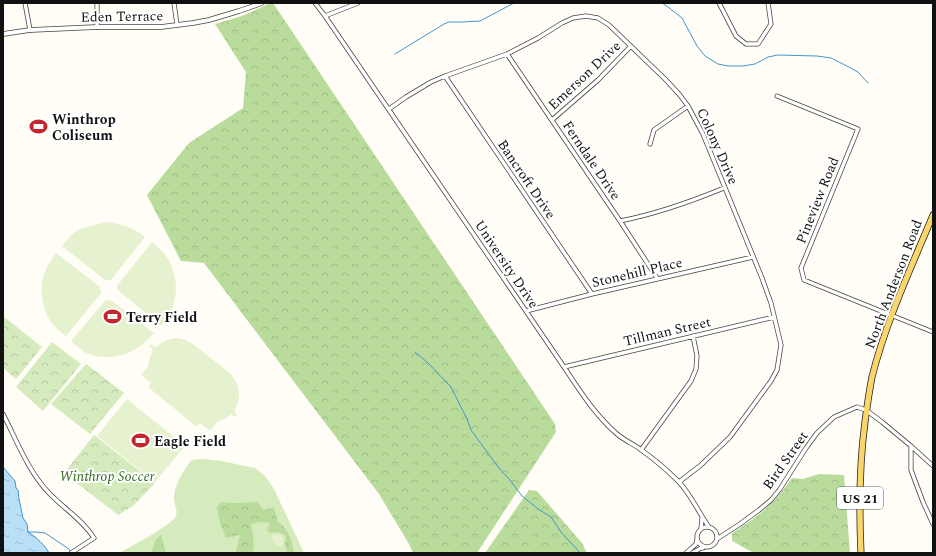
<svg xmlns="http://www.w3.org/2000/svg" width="936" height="556" font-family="Spectral,serif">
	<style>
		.grass { fill: #d5ebbd }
		.forest { fill: url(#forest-crowns) }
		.park { fill: url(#park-crowns) }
		.pitch { fill: #e6f2cf }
		.water { fill: url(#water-ripples); stroke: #3f96cf }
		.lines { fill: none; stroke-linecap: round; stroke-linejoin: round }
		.stream { stroke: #3f96cf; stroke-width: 1 }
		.minor-casing { stroke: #444; stroke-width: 5 }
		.tertiary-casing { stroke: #444; stroke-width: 5.5 }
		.primary-casing { stroke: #222; stroke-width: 7 }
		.minor { stroke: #fff; stroke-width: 3.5 }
		.tertiary { stroke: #fff; stroke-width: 4 }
		.primary { stroke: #f9d66b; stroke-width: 5.5 }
		.labels { text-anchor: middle; stroke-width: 4; stroke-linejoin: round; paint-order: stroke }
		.shield { fill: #fff; stroke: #585858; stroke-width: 1 }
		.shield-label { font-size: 13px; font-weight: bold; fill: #111 }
		.street-label { font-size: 14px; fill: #111; stroke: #fff }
		.poi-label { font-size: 14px; font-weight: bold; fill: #111; stroke: #fff; text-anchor: start }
		.park-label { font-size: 14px; font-style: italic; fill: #2f6b1f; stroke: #fff }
	</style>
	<defs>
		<pattern id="forest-crowns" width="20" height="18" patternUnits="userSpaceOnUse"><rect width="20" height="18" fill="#b9dc9c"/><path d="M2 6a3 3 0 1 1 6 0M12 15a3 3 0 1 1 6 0" fill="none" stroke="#9ebc85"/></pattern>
		<pattern id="park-crowns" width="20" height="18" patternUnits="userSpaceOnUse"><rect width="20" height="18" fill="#d5ebbd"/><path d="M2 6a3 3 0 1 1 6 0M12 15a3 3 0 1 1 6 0" fill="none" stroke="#b6c8a1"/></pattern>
		<pattern id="water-ripples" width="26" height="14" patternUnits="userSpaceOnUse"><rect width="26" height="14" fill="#b9e0f7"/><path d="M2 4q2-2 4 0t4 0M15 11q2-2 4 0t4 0" fill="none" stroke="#9ebfd3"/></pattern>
	</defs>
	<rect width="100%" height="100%" fill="#fffdf5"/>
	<path class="grass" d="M 202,459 L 221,461 L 255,468 L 265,476 L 274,489 L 304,553 L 119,553 C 130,547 172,525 176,516 C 178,509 174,505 174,498 C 174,486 184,469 192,460 Z"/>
	<path class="forest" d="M 271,3 L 273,3 L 555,424 L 556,432 L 477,553 L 413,553 L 409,544 L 379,494 L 204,263 L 181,261 L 147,195 L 189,143 L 243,108 L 246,72 L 215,24 L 242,16 Z
		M 819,474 L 844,475 L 850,553 L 754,553 L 732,541 L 732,533 C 758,517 775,503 792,478 L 803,479 Z
		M 529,490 L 537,491 L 582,543 L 587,553 L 485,553 Z
		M 222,502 L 235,503 L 258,502 L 263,510 L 274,507 L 278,522 L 285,528 L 291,539 L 294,553 L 288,553 L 285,546 L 286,536 L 279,532 L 271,533 L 267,531 L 270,523 L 261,522 L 251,524 L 254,544 L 253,553 L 234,553 L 236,552 L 240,535 L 226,538 L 220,523 L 217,507 Z
		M 161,535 L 166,553 L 151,553 L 156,539 Z"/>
	<path class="park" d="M 3,316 L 42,347 L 16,379 L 3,368 Z
		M 52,342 L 81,364 L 43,411 L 16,387 Z
		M 86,364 L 124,393 L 90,434 L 51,404 Z
		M 94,435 L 155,483 L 133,506 L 118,515 L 64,473 Z"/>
	<path class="pitch" d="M 105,222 C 124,224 130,226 145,237 L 111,280 L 105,280 L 62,246 L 71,235 L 80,229 Z
		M 152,242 C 156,246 160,249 164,253 C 177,270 180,293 170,313 C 168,317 164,321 161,326 L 118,290 L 117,286 Z
		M 56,253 L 100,287 L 101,293 L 66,336 C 62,333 59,331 56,328 C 43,315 39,294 43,278 C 45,269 51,260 56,253 Z
		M 106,300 L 112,301 L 154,333 C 150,337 147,341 143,344 C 127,357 105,361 86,353 C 81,350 76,345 71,341 Z
		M 176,338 L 183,339 L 193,344 L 230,373 C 240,385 242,398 234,411 L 237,415 L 235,417 L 231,414 L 226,418 L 217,422 L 210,431 L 200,423 L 197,427 L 148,387 L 151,383 L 141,375 L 148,367 L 149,360 L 153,350 L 149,346 L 151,344 L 155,348 C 161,342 168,339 176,338 Z
		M 127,399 L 185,446 L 155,482 L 97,436 Z
		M 275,534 L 280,535 C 284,538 285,544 281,547 C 275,545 272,541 272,535 Z"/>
	<path class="water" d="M 3,467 L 15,481 L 16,488 L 18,490 L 19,499 L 23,518 L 27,524 L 28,532 C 36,537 45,545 49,553 L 3,553 Z"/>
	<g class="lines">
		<path class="stream" d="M 662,3 L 668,7 L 682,18 L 697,46 L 705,56 L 718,64 L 728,66 L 743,66 L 755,64 L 768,57 L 778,55 L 817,56 L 831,58 L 843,64 L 858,72 L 868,83
			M 395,54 L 444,24 L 449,22 L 462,22 L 480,21 L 514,3
			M 415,352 L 427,362 L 451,387 L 467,419 L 471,430 L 498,467 L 510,480 L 522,496 L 538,509 L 551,517 L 561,532 L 569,541 L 576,548 L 580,553
			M 28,532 L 36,532 L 45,533 L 69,549 L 70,551"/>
		<defs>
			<path id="minor" d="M 25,3 L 30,30
				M 97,3 L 97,27
				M 174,3 L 177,25
				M 315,3 L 325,16 L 564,367 C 580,391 595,415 617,434 C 624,440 633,444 640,449 C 654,459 667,470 678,481 C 691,494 698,512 709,527
				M 719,3 L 736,36 L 746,44 L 758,44 L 771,24 L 768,3
				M 325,16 L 358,3
				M 507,54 L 620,221 L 657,278
				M 445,76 L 592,294
				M 777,96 L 858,129 L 801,268 L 804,280 L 933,332
				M 389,109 L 406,97 L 431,82 L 445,76 L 507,54 L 538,38 L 562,23 L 573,18 L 586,16 L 598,18 L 609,25 L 666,80 L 679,94 L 688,106 L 703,134 L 762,278 L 771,303 L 781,345 L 777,370 L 771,381 L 730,437 L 701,465 L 679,482
				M 552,120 L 598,80 L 631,46
				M 650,144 L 654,130 L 688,106
				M 620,221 C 656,214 690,202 724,188
				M 526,311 L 592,294 L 753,257
				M 564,367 L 774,317
				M 3,414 C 17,441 28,471 49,493 C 63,508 83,520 94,538 L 71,553
				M 911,446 L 911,470 L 923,502 L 933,524
				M 641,450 L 691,381 L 696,369 L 697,356 L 693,336
				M697 537a10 10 0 1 1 20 0a10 10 0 1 1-20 0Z
				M 701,529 L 702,518
				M 717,539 L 740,524 L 759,510 L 771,500 L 780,489 L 806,448 L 817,433 L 834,417 L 857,407 L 866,410 L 882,422 L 911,446 L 933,466
				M 686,553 L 696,544 L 697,539
				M 692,553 L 701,548 L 703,548"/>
			<path id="tertiary" d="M 3,34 L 30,30 L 97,27 L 161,27 L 193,23 L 209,20 L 239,11 L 262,3"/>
			<path id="primary" d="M 861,553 C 859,509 859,466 865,422 C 867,407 869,392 872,377 C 886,321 911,268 933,215"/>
		</defs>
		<use href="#minor" class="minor-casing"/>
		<use href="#tertiary" class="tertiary-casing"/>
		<use href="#primary" class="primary-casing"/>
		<use href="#minor" class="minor"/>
		<use href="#tertiary" class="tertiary"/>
		<use href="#primary" class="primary"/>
	</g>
	<defs>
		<symbol id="stadium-bare" viewBox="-9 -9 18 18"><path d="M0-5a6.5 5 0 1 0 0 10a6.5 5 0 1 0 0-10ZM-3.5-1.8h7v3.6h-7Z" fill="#c4262e" stroke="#fff" stroke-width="2.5" paint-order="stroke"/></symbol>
	</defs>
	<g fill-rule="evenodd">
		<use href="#stadium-bare" x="26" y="114" width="25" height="25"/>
		<use href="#stadium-bare" x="100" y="304" width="25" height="25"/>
		<use href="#stadium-bare" x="128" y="428" width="25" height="25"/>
	</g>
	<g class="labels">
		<rect class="shield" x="837" y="487" width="46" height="22" rx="3"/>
		<g class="shield-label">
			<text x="860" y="503">US 21</text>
		</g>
		<g class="street-label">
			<text transform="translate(122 16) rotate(-1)" y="5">Eden Terrace</text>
			<text transform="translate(584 75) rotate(-43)" y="5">Emerson Drive</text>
			<text transform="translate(718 146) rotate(66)" y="5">Colony Drive</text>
			<text transform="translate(592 160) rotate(56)" y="5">Ferndale Drive</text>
			<text transform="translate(527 179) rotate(56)" y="5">Bancroft Drive</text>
			<text transform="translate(817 200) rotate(-68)" y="5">Pineview Road</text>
			<text transform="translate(507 264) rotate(56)" y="5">University Drive</text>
			<text transform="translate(637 272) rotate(-13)" y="5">Stonehill Place</text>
			<text transform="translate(893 284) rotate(-69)" y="5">North Anderson Road</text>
			<text transform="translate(667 331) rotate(-13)" y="5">Tillman Street</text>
			<text transform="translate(785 460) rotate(-55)" y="5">Bird Street</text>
		</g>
		<g class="poi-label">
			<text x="52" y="124">Winthrop<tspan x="52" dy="16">Coliseum</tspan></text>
			<text x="126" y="322">Terry Field</text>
			<text x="154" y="446">Eagle Field</text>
		</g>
		<g class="park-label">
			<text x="107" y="481">Winthrop Soccer</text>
		</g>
	</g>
	<rect width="936" height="556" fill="none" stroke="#111111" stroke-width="8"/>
</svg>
